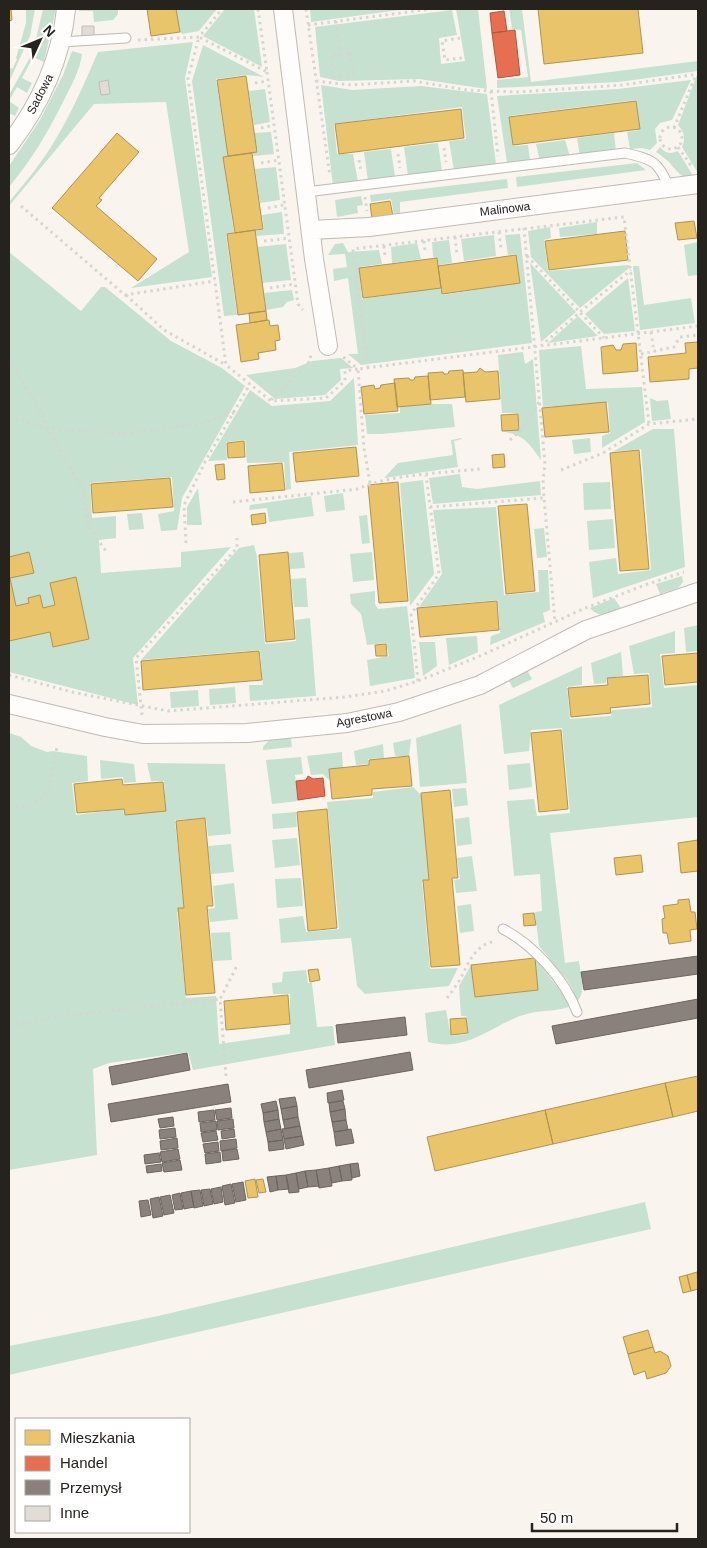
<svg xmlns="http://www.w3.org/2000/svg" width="707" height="1548" font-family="Helvetica,sans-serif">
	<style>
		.green { fill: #c6e1cf }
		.homes { fill: #e9c46a; stroke: #ae9353 }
		.shops { fill: #e76f51; stroke: #ad5841 }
		.industry { fill: #8a817c; stroke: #6c6460 }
		.building { fill: #e1dcd6; stroke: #c1bcb7 }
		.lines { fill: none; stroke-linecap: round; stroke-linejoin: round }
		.service-casing { stroke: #bfbab4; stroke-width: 11 }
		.minor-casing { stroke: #bfbab4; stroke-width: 20 }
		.path { stroke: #d6d5d3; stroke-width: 3; stroke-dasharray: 2.5 4; stroke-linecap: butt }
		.service { stroke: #fefdfc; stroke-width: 9 }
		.minor { stroke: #fefdfc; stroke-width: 18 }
		.labels { text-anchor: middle; stroke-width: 5; stroke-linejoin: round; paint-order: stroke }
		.street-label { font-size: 12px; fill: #26221d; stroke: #fff }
	</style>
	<rect width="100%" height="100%" fill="#faf4ee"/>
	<path class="green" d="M 26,9 L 35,9 L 30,36 L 10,80 L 9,79 L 9,69 L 13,68 L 17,59 L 16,58 L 26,23 Z
		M 43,9 L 56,9 L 44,62 L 33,57 L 22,78 L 32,83 L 27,93 L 17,87 L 9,101 L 9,95 L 33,52 Z
		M 78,9 L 118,9 L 118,14 L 113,20 L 94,22 L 93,11 L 79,11 Z
		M 176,9 L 217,9 L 199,31 L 182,34 L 180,32 Z
		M 225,9 L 254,9 L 262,67 L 203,36 Z
		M 310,9 L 407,9 L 311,22 Z
		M 456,9 L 478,9 L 487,89 L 419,79 L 339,81 L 320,77 L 315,27 L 452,10 L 457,35 L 439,38 L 441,64 L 465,61 Z
		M 509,9 L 522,9 L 531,82 L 698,61 L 698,71 L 619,82 L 497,88 L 497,80 L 528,77 L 521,30 L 512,29 Z
		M 193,42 L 185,78 L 212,277 L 131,288 L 189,252 L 166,102 L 94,104 L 9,206 L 9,202 C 24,184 39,166 51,147 C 70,117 84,84 98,52 Z
		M 203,45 L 264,77 L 247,75 L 216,79 L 228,156 L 223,157 L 234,233 L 226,234 L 237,315 L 224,316 L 192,81 Z
		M 72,51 L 82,54 C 80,70 72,84 65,98 C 48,132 33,158 9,187 L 9,166 L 40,120 L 63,75 Z
		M 697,75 L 698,75 L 698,173 L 682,147 C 686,137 684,132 678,125 Z
		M 691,80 L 672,120 L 660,123 L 655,129 L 657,143 L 650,150 L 642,148 L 630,149 L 627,132 L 640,130 L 636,100 L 509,116 L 513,146 L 528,145 L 530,160 L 507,163 L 497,96 L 618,89 Z
		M 321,85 L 352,90 L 421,86 L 487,94 L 496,164 L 454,170 L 449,141 L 466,139 L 462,107 L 334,124 L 337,154 L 353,154 L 358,182 L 333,186 Z
		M 265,89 L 270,122 L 254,125 L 249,91 Z
		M 9,101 L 19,108 L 15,116 L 9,113 Z
		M 271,132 L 274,154 L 253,156 L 253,153 L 258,152 L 254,133 Z
		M 614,133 L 616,152 L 580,156 L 577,138 Z
		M 565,140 L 570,157 L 540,161 L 536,144 Z
		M 438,143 L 442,171 L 408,176 L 404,147 Z
		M 660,147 C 666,154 670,154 678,151 L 695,179 C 682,180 677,171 669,162 C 665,158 660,155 656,152 Z
		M 391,149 L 395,177 L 368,181 L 364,152 Z
		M 637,163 L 646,170 L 517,187 L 516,177 Z
		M 276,167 L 280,200 L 260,203 L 255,169 Z
		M 507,179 L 508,188 L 400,202 L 400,214 L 394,215 L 391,199 L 371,202 L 370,195 Z
		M 361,196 L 363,205 L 357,206 L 358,213 L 337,217 L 335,200 Z
		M 282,212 L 284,234 L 256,236 L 255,231 L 264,229 L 262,215 Z
		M 597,222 L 597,234 L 560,237 L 559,228 Z
		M 550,227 L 551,238 L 544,240 L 548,271 L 629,265 L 629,268 L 580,308 L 531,257 L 528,231 Z
		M 520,234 L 532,343 L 361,365 L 348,354 L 358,354 L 348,278 L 334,281 L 333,269 L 347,267 L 345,254 L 328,255 L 335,244 L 343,243 L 348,252 L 379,250 L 382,264 L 359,267 L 362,299 L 440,288 L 442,295 L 520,283 L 516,254 L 508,255 L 505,235 Z
		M 494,235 L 496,256 L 464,261 L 461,239 Z
		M 449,240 L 452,263 L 439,265 L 437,258 L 433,257 L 432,242 Z
		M 698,242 L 698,275 L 688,276 L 684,245 Z
		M 417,243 L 421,259 L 392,263 L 391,247 Z
		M 286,244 L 291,280 L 262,283 L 257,247 Z
		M 9,252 L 81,311 L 101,287 L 105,287 L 171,341 L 222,368 L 245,386 L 182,498 L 177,530 L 161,531 L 158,514 L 174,511 L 172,477 L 90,483 L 92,518 L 116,516 L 116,538 L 99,540 L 101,573 L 181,567 L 181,552 L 231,547 L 133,658 L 138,705 L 9,672 Z
		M 530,263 L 576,312 L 541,342 Z
		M 633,266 L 639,266 L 644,305 L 691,298 L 695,323 L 640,330 Z
		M 628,278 L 635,331 L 604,334 L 585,314 Z
		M 292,290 L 294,300 L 287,302 L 283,307 L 266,310 L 264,293 Z
		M 578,316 L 598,336 L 548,343 Z
		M 581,346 L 586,389 L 642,387 L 645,422 L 602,448 L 602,436 L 610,433 L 608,403 L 543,407 L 539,350 Z
		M 523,352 L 525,364 L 533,359 L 541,460 C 527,441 525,436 501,431 L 520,430 L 518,413 L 502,413 L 498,355 Z
		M 341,358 L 353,368 L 340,369 L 341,380 L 325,395 L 275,399 L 246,375 L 295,368 L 312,361 Z
		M 354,378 L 358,445 L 289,452 L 291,489 L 286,490 L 284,462 L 247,463 L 245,440 L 226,442 L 227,460 L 208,461 L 250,390 L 272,406 L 330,401 Z
		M 650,398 L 657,401 L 668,400 L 671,419 L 652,421 Z
		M 432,404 L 452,404 L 455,427 L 382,434 L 367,434 L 365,415 L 400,413 L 400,407 Z
		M 653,429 L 674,429 L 685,567 L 593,598 L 589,562 L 616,558 L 618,574 L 651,570 L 641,449 L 612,452 Z
		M 461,438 L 462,439 L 454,441 L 458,467 L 384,478 L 398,463 L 453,455 L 451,440 Z
		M 590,438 L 591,452 L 574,454 L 572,440 Z
		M 460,474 L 462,487 L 477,489 L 540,481 L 541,495 L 433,504 L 429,478 Z
		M 423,480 L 434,574 L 410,606 L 400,483 Z
		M 610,482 L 611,509 L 584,510 L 583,483 Z
		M 198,488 L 202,525 L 187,525 L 187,507 Z
		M 343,493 L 345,510 L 326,512 L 324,496 Z
		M 311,496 L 314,516 L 269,522 L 267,508 L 249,510 L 250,505 Z
		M 496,507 L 504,595 L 539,592 L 538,570 L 548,570 L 550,610 L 543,613 L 545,622 L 490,645 L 491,636 L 500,633 L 498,600 L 419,607 L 442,574 L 433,510 Z
		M 142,513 L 144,529 L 129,530 L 127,514 Z
		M 367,515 L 370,543 L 362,544 L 359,516 Z
		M 613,519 L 615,548 L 589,550 L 587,521 Z
		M 544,528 L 547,557 L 537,558 L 534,529 Z
		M 254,545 L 257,557 L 265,644 L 296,641 L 295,620 L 310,618 L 316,696 L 250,701 L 249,685 L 263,685 L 260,650 L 141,660 L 239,548 Z
		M 303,552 L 305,568 L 290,569 L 289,553 Z
		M 372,552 L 374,580 L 353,582 L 350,554 Z
		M 682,576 L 683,582 L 678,588 L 660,594 L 656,584 Z
		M 306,578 L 308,607 L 294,607 L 291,579 Z
		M 375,591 L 375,604 L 378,609 L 407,606 L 415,678 L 370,686 L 367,660 L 389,656 L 386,643 L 367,645 L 361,614 L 351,604 L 350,594 Z
		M 614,598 L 621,608 C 609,614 600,619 590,608 Z
		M 698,625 L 698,651 L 686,652 L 684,628 Z
		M 675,631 L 675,653 L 660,654 L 664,688 L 698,685 L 698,817 L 550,833 L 565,963 L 579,961 C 580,972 586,990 579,999 C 572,1011 549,1010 536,1012 C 496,1018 473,1054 428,1042 L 425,1013 L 446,1010 L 451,1036 L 468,1034 L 466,1016 L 461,1016 L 459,986 L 471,965 L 475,997 L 538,990 L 535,958 L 565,997 L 573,990 L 567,980 L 539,946 L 535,912 L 542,911 L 540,874 L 514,876 L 507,801 L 534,799 L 537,816 L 570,813 L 562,728 L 531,730 L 529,751 L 504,754 L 499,705 L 582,666 L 582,685 L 567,687 L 570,719 L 611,716 L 612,710 L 652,707 L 649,673 L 634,674 L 629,646 Z
		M 477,636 L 478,652 L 449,665 L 446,638 Z
		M 419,642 L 435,642 L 437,666 L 423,676 Z
		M 621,652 L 623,676 L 606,678 L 606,683 L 594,684 L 591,663 Z
		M 527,670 L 532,679 L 513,688 L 507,678 Z
		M 235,687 L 236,703 L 210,705 L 209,689 Z
		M 198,690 L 199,706 L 171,708 L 170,692 Z
		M 461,724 L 467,783 L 420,787 L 416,738 Z
		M 9,733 L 21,737 L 31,746 L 47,752 L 53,751 L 87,756 L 88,781 L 72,783 L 76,815 L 123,809 L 124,815 L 166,811 L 164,781 L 151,781 L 147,763 L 225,764 L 231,834 L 208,836 L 206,818 L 175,820 L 184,910 L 177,912 L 186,998 L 216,996 L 219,1044 L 290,1034 L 290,994 L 273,994 L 272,983 L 282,982 L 283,972 L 306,970 L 308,983 L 312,983 L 317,1027 L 333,1026 L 335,1045 L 193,1070 L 188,1052 L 109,1063 L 93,1069 L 97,1155 L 9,1170 Z
		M 290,735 L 292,747 L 263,750 L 263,747 L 271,738 Z
		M 411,739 L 409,756 L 395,756 L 393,743 Z
		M 383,744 L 384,758 L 368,759 L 368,764 L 356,765 L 354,751 Z
		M 342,752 L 343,768 L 329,770 L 329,780 L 323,774 L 311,775 L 307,756 Z
		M 301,757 L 303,774 L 295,775 L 298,801 L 272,804 L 266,760 Z
		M 100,760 L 134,764 L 136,782 L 124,783 L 123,777 L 101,779 Z
		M 530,763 L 532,787 L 509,790 L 507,765 Z
		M 413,787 L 421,795 L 429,881 L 422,882 L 430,969 L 458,968 L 449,986 L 365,994 L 357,986 L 351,938 L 281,943 L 279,919 L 303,916 L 306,932 L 339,929 L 327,802 L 373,798 L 373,792 Z
		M 466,788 L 468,805 L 454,807 L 452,789 Z
		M 296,812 L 297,827 L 273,829 L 272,814 Z
		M 469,817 L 472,844 L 457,846 L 455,819 Z
		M 297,838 L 300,865 L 275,868 L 272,840 Z
		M 231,844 L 234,872 L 211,874 L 208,846 Z
		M 472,856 L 477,891 L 456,893 L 454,880 L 460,879 L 457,858 Z
		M 301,878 L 303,906 L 277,908 L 275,879 Z
		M 234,883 L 238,919 L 210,922 L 208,909 L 215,908 L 213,886 Z
		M 471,904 L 474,931 L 460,933 L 457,906 Z
		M 230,932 L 232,960 L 213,961 L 211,933 Z
		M 645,1202 L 651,1229 L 9,1375 L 9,1346 L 158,1316 Z"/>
	<path class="homes" d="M 9,9 L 11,9 L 12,20 L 9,21 Z
		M 147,9 L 176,9 L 180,32 L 151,36 Z
		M 538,9 L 638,9 L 643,53 L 544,64 Z
		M 246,76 L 257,152 L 228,156 L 217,80 Z
		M 636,101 L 640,129 L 513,145 L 509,117 Z
		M 461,109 L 464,138 L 339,154 L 335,124 Z
		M 117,133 L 139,152 L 99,198 L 102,200 L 96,206 L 157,259 L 138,281 L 52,208 Z
		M 252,153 L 263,229 L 235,233 L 223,157 Z
		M 390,201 L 393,216 L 372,219 L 370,204 Z
		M 694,221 L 697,238 L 678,240 L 675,223 Z
		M 255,230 L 266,311 L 238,315 L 227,234 Z
		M 625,231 L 628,260 L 549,270 L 545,241 Z
		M 516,255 L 520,283 L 442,294 L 438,266 Z
		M 437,258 L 441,288 L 363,298 L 359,268 Z
		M 266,311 L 267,320 L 250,323 L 249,313 Z
		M 269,320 L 270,326 L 278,325 L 280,340 L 275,341 L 276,350 L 258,353 L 259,359 L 241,362 L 236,325 Z
		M 698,342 L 698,368 L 689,369 L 689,379 L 650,382 L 648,357 L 686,353 L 685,343 Z
		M 636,343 L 638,371 L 603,374 L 601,347 L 613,345 L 616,350 L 621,350 L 623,344 Z
		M 480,368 L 485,372 L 498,371 L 500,399 L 466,402 L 463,373 L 477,372 Z
		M 463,370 L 465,397 L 430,400 L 428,373 L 443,372 L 444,374 L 448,374 L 449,371 Z
		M 428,376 L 431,404 L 397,407 L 394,379 L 409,378 L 410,380 L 414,380 L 415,377 Z
		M 395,383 L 398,411 L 364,414 L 361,387 L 374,385 L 375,389 L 380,388 L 381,385 Z
		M 606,402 L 609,432 L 545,437 L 542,408 Z
		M 518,414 L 519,430 L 502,431 L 501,415 Z
		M 244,441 L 245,457 L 228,458 L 227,443 Z
		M 356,447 L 359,476 L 296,482 L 293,453 Z
		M 639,450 L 649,569 L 620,571 L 610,453 Z
		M 504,454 L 505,467 L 493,468 L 492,455 Z
		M 282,463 L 285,490 L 250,493 L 248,466 Z
		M 224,464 L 225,479 L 217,480 L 215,465 Z
		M 170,478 L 173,507 L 93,513 L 91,484 Z
		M 398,482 L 408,601 L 379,603 L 368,485 Z
		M 527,504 L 535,591 L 506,594 L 498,506 Z
		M 265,513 L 266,523 L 252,525 L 251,515 Z
		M 29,552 L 34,573 L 10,578 L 16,606 L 29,603 L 28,598 L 40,595 L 43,608 L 55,605 L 50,583 L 76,577 L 89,639 L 53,647 L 50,632 L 9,641 L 9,557 Z
		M 288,552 L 295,639 L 266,642 L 259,555 Z
		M 497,601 L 499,630 L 420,637 L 417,608 Z
		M 386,644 L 387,656 L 376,656 L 375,645 Z
		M 259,651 L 262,680 L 143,690 L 141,661 Z
		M 698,653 L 698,682 L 665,685 L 662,656 Z
		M 648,675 L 650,704 L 610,708 L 611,713 L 571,717 L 568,688 L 608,685 L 607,678 Z
		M 561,730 L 568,809 L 539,812 L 531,733 Z
		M 409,756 L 412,786 L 372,789 L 372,795 L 332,799 L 329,769 L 369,765 L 369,760 Z
		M 122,779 L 123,785 L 163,782 L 166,811 L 125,815 L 124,809 L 77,813 L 74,784 Z
		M 450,790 L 458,878 L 452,878 L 460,965 L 431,967 L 423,880 L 429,880 L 421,793 Z
		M 327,809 L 337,928 L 308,931 L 297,812 Z
		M 205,818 L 213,906 L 207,906 L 215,993 L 186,995 L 178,908 L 184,908 L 176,821 Z
		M 698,840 L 698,871 L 681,873 L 678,843 Z
		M 641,855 L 643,872 L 616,875 L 614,858 Z
		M 689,899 L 691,912 L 695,912 L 697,929 L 690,930 L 691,941 L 669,944 L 667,933 L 663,933 L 662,919 L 665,918 L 663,906 L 678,904 L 678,900 Z
		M 534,913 L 536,925 L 524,926 L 523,914 Z
		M 535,958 L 538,990 L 475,997 L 471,965 Z
		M 318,969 L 320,980 L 310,982 L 308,970 Z
		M 288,995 L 290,1024 L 226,1030 L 224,1001 Z
		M 466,1018 L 468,1033 L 451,1035 L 450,1019 Z
		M 698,1076 L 698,1111 L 673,1117 L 665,1083 Z
		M 665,1083 L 673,1117 L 553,1144 L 545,1110 Z
		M 545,1110 L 553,1144 L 435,1171 L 427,1137 Z
		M 255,1179 L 258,1197 L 248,1198 L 245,1181 Z
		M 263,1179 L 266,1192 L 259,1193 L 256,1180 Z
		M 697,1272 L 698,1289 L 691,1291 L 687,1275 Z
		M 687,1275 L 691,1291 L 683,1293 L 679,1277 Z
		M 648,1330 L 653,1347 L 628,1354 L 623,1337 Z
		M 653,1347 L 655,1353 L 660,1351 L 668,1356 L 671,1366 L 666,1373 L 647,1379 L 645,1371 L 634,1375 L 628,1354 Z"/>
	<path class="shops" d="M 504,11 L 507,31 L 492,33 L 490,13 Z
		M 515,30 L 520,75 L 498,78 L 492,33 Z
		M 308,776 L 313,779 L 323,778 L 325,796 L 298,800 L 296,781 L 306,780 Z"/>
	<path class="industry" d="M 698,956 L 698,974 L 584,990 L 581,972 Z
		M 698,999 L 698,1018 L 556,1044 L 552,1026 Z
		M 405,1017 L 407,1035 L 338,1043 L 336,1025 Z
		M 410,1052 L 413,1070 L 309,1088 L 306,1070 Z
		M 187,1053 L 190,1070 L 112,1085 L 109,1067 Z
		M 228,1084 L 231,1102 L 111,1122 L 108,1104 Z
		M 342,1090 L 344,1100 L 328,1103 L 327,1093 Z
		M 295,1097 L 297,1106 L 281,1109 L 279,1099 Z
		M 276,1101 L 278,1110 L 263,1113 L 261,1104 Z
		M 343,1101 L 345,1109 L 330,1112 L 329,1103 Z
		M 297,1106 L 298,1117 L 283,1120 L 281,1109 Z
		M 231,1108 L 232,1118 L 217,1120 L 215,1110 Z
		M 345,1109 L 346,1120 L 332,1122 L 330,1112 Z
		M 214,1110 L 215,1120 L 199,1122 L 198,1112 Z
		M 278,1110 L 279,1119 L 264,1122 L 263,1113 Z
		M 173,1117 L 174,1126 L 160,1128 L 158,1119 Z
		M 298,1117 L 300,1126 L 285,1129 L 283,1120 Z
		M 233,1119 L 234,1128 L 218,1130 L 217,1121 Z
		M 279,1119 L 281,1129 L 266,1132 L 264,1122 Z
		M 346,1120 L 348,1130 L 334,1132 L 332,1122 Z
		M 216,1121 L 217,1130 L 201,1132 L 200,1123 Z
		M 300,1126 L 302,1136 L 284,1139 L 282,1129 Z
		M 175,1128 L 176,1137 L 160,1139 L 159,1130 Z
		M 234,1129 L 235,1137 L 222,1139 L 221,1131 Z
		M 281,1129 L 283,1140 L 268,1142 L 266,1132 Z
		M 351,1129 L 354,1143 L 336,1146 L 334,1132 Z
		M 216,1131 L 218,1140 L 203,1142 L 201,1133 Z
		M 302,1136 L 304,1145 L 286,1149 L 284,1139 Z
		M 177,1138 L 178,1148 L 161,1150 L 160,1141 Z
		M 236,1139 L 237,1148 L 221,1151 L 220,1141 Z
		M 283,1140 L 284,1149 L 269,1151 L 268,1142 Z
		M 218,1142 L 219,1151 L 205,1153 L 203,1144 Z
		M 178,1149 L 180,1159 L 162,1162 L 160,1152 Z
		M 237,1149 L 239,1159 L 223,1161 L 222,1151 Z
		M 220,1152 L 221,1162 L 206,1164 L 205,1154 Z
		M 159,1153 L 161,1162 L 145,1164 L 144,1155 Z
		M 180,1160 L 182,1170 L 164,1172 L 162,1163 Z
		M 358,1163 L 360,1176 L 352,1178 L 350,1164 Z
		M 161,1164 L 162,1171 L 147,1173 L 146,1166 Z
		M 350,1164 L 352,1180 L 342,1181 L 339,1166 Z
		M 339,1166 L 342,1181 L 332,1183 L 329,1168 Z
		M 329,1168 L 332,1186 L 319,1188 L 316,1170 Z
		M 316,1170 L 319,1186 L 308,1187 L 305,1171 Z
		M 305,1171 L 308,1187 L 299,1189 L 296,1173 Z
		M 296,1173 L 299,1192 L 289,1193 L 286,1175 Z
		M 286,1175 L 289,1189 L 278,1190 L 276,1176 Z
		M 276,1176 L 278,1190 L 270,1192 L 267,1177 Z
		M 243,1182 L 246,1200 L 236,1202 L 232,1184 Z
		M 231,1184 L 235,1203 L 225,1205 L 222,1186 Z
		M 221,1187 L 223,1202 L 214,1204 L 211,1189 Z
		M 210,1189 L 213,1204 L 204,1206 L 201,1190 Z
		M 200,1190 L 203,1206 L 194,1208 L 191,1191 Z
		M 191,1191 L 194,1207 L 184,1209 L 181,1193 Z
		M 180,1193 L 183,1209 L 175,1210 L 172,1195 Z
		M 170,1195 L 174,1213 L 164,1215 L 160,1197 Z
		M 159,1197 L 163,1216 L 153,1218 L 150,1199 Z
		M 148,1200 L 151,1215 L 141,1217 L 139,1201 Z"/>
	<path class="building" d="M 82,26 L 94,26 L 94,37 L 82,36 Z
		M 108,80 L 110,94 L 101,95 L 99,82 Z"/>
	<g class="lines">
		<defs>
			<path id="service" d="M 61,42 L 126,38
				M 306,192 L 625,153 C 652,159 659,161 669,188
				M 503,929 C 534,945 565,980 577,1012"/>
			<path id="minor" d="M 283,9 L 314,259 L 328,346
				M 9,145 C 40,105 61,59 66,9
				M 311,230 L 369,227 L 698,184
				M 9,704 L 105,727 L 143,734 L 247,733 L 347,723 L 399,712 L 480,685 L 586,630 L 698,592"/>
		</defs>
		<use href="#service" class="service-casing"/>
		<use href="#minor" class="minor-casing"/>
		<path class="path" d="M 258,9 L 267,72 L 199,37 L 188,78 L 226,365 L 271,401 L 326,398 L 345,381 L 345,371 L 358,369 L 342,356
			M 306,9 L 330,176
			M 336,21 L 340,55
			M 308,25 L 431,9
			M 460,38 L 442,41 L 445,60 L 462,58
			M 138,40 L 199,37 L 222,9
			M 350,53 L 353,74 L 333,77 L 331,56 Z
			M 267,72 L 298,304 L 303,310
			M 316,81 L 351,85 L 414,81 L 467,90 L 519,92 L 622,85 L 698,74
			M 255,83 L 268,81
			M 491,91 L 498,156
			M660 138a11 11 0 1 1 22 0a11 11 0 1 1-22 0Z
			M 261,128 L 274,125
			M 674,128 L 696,75
			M 678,147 L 692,167
			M 444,148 L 446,162
			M 398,154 L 400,168
			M 359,160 L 361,171
			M 261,163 L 279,160
			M 365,197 L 367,211
			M 21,206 L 125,295 L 215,281
			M 268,208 L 284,205
			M 524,228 L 545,464 L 543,480 L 544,498 L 555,622
			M 499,232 L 501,249
			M 455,237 L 457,255
			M 264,241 L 289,238
			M 424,241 L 425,251
			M 384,246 L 385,256
			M 527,256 L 604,338
			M 270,288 L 295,284
			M 126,295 L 164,330 L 226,365
			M 651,332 L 654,352
			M 541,346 L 580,312 L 631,270
			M 641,354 L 674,347 L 680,337 L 698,335
			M 9,359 L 41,412 L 48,429 L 83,490 L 88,526 L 106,551
			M 368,368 L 353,249 L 624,217 L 649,424
			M 271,400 L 311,360 L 310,353
			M 697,409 L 698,409
			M 9,416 L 48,429 L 124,434 L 200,424 L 234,413
			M 510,440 L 522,429 L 539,402
			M 561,470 L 603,453 L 649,424 L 698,419
			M 370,483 L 364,448 L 358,369 L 698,326
			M 233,502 L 358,489 C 390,474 444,473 480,469
			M 430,507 L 544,498
			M 186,543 L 184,505 L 206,460 L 250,384
			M 9,675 L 72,692 L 168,711 L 345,697 L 385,691 L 418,681 L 480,656 L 583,609 L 645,585 L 684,572
			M 418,681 L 411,614 L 439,574 L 426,475
			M 142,715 L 136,658 L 237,548 L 237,538
			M 9,743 L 21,737
			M 9,809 C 52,804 50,784 57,747
			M 447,998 C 451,993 455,987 459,981 C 469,964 473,945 496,941
			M 9,1026 L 61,1016 L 220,999
			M 226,1076 L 220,999 L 238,964"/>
		<use href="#service" class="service"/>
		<use href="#minor" class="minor"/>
	</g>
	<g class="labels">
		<g class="street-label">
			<text transform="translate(40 94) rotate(-63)" y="4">Sadowa</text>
			<text transform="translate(505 209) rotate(-7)" y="4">Malinowa</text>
			<text transform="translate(364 718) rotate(-11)" y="4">Agrestowa</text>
		</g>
	</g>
	<rect width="707" height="1548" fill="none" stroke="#26221d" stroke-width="20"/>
	<rect x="15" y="1418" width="175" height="115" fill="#ffffff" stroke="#a8a7a5"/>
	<rect x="25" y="1430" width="25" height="15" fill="#e9c46a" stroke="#a8a7a5"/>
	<text x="60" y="1443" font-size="15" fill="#26221d">Mieszkania</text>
	<rect x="25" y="1456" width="25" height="15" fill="#e76f51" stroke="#a8a7a5"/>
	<text x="60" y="1468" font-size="15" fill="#26221d">Handel</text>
	<rect x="25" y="1480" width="25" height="15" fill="#8a817c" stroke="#a8a7a5"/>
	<text x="60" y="1493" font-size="15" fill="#26221d">Przemysł</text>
	<rect x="25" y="1506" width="25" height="15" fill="#e1dcd6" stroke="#a8a7a5"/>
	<text x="60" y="1518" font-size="15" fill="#26221d">Inne</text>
	<g transform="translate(40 40) rotate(46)" stroke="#ffffff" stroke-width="4" paint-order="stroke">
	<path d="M0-4L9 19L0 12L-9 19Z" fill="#26221d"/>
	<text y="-8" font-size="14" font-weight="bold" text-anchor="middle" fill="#26221d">N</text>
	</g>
	<path d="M532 1523v8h145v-8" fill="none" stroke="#26221d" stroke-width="2.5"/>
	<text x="540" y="1523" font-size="15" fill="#26221d" stroke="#ffffff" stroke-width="4" paint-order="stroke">50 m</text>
</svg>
